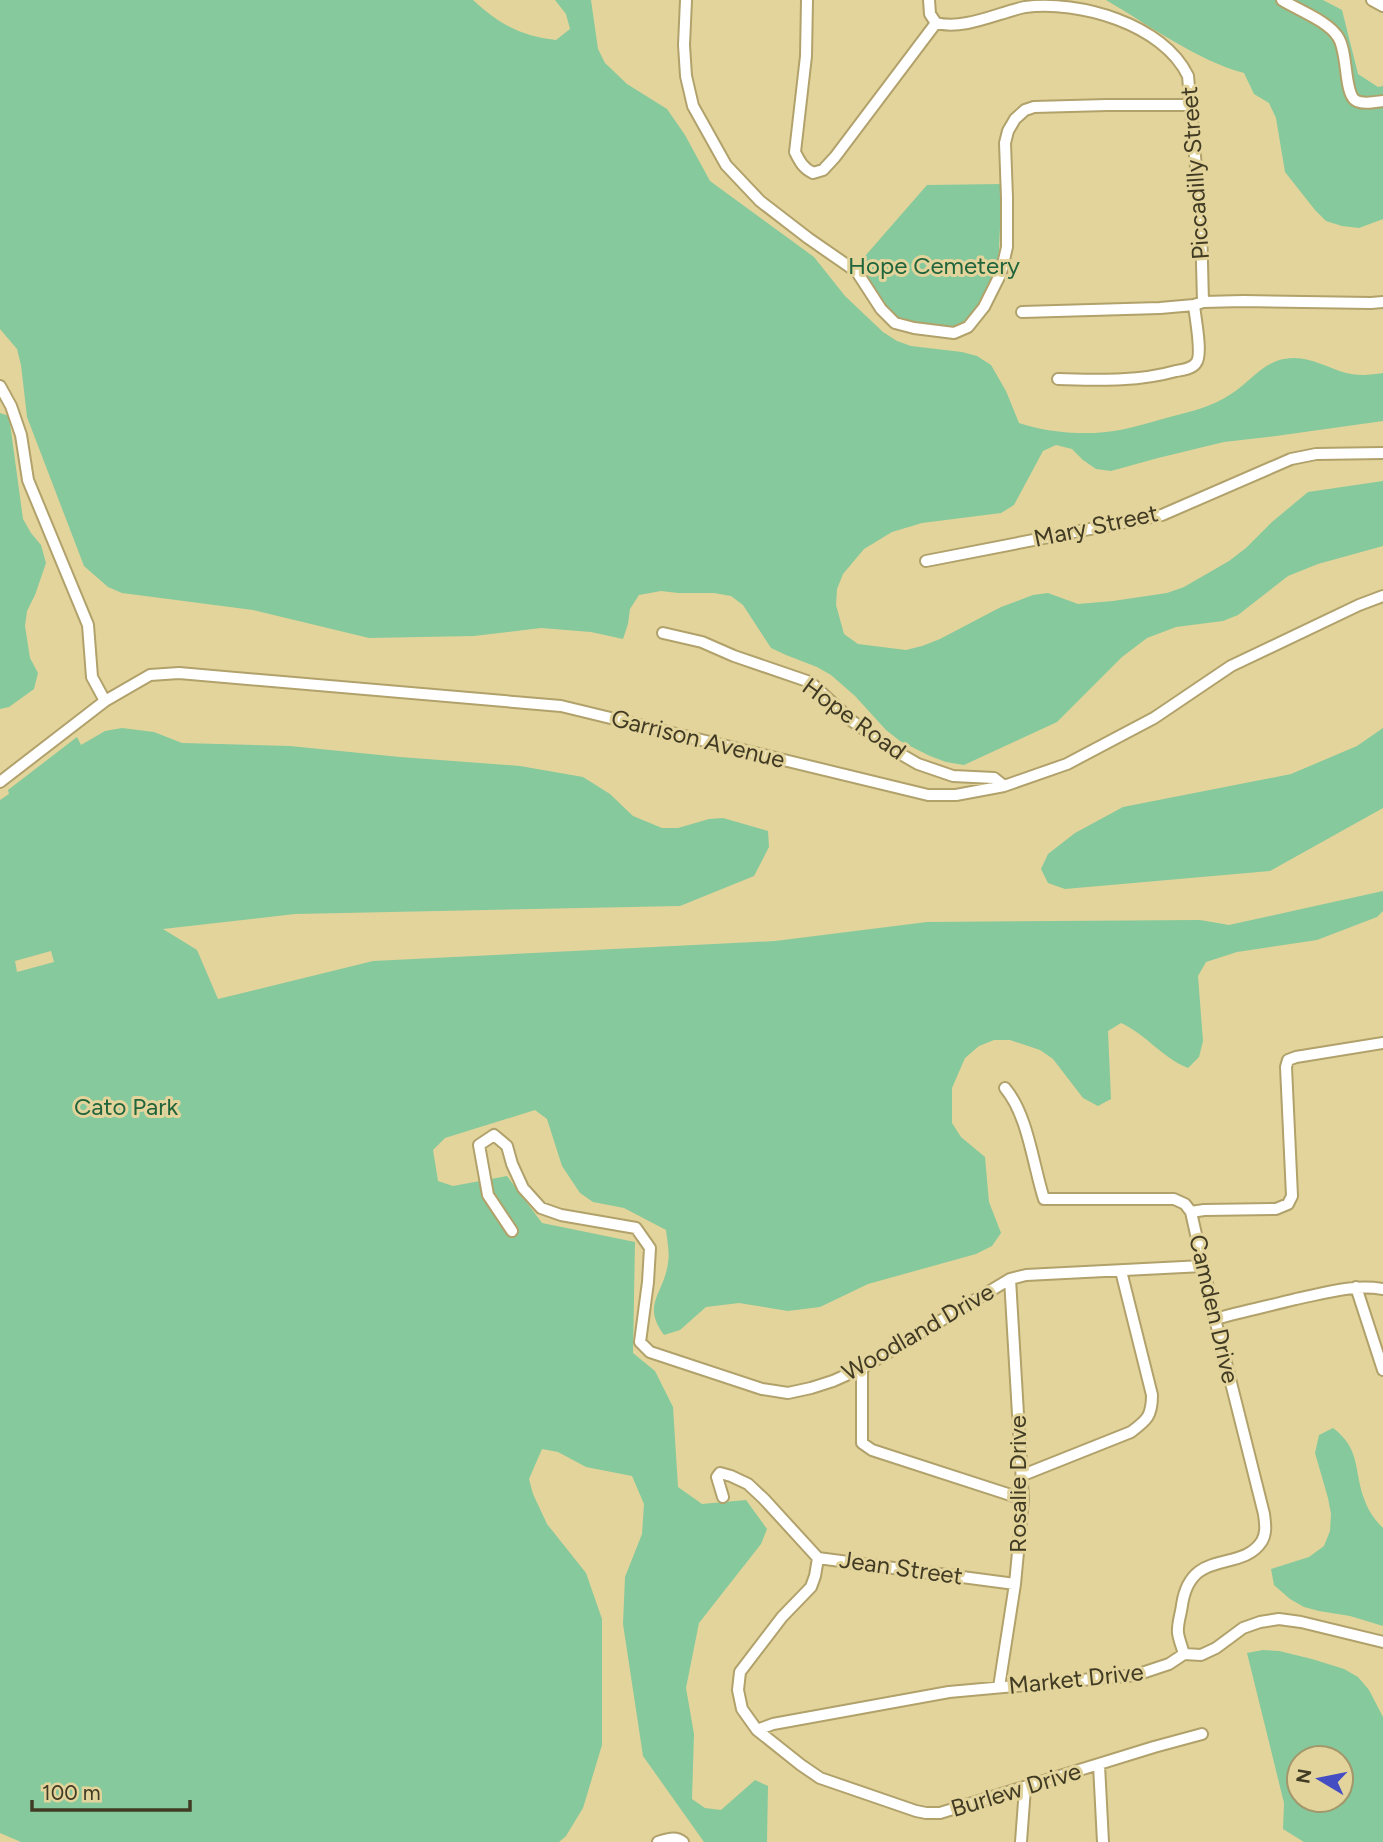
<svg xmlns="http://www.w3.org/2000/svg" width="1383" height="1842" font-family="Figtree,sans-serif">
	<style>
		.green { fill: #86c99c; fill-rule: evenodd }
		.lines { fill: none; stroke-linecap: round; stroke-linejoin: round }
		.street-casing { stroke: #b1a16b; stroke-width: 14 }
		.street { stroke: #fff; stroke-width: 10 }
		.labels { text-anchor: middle; stroke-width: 6; stroke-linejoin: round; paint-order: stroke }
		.street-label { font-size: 24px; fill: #423b24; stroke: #e3d49c }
		.park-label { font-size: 24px; fill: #20643c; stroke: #e3d49c }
	</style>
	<rect width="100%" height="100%" fill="#e3d49c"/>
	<path class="green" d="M 0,0 L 473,0 C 499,24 520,36 556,40 L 570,29 L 566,14 L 555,0 L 591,0 L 598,49 L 605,63 L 627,84 L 667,109 L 685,135 L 710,181 L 814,257 L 845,296 L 883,332 L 897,341 L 911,346 L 962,352 L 977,356 L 991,365 L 1006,391 L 1019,423 C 1047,433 1090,436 1120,430 C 1135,427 1151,422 1166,418 C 1189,412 1212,407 1231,394 C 1249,383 1262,363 1284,359 C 1307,354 1325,367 1346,373 C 1358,376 1371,375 1383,373 L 1383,421 L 1276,436 L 1224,442 L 1158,458 L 1111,471 L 1096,469 L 1083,460 L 1072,449 L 1056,445 L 1043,451 L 1014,505 L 1001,513 L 922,523 L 892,532 L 864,549 L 843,574 L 837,589 L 836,605 L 844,634 L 858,644 L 906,650 L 922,646 L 940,639 L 1001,607 L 1033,595 L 1048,593 L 1078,604 L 1113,601 L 1167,593 L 1184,587 L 1229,561 L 1246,548 L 1272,522 L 1308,492 L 1383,481 L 1383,546 L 1318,564 L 1288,576 L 1238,615 L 1223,621 L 1176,627 L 1147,638 L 1122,657 L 1057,722 L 964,765 L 946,762 L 930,756 L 900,741 L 886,730 L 855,696 L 831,675 L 817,667 L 786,655 L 771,648 L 743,605 L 731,596 L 714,593 L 678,593 L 661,591 L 639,595 L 630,609 L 628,624 L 623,639 L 591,632 L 541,628 L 474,636 L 369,638 L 253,610 L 122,593 L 108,587 L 84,566 L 27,417 L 21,365 L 17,349 L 0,329 Z
		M 1106,0 L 1323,0 L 1342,10 L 1358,74 L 1378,87 L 1383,86 L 1383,219 L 1359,228 L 1342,226 L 1326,221 L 1315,210 L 1285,172 L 1276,118 L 1269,103 L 1254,94 L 1244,73 C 1198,61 1147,24 1106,0 Z
		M 1002,184 L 998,271 L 975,313 L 960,324 L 949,328 L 898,319 L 880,299 L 859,263 L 927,185 Z
		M 0,413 L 9,416 L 23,519 L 31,533 L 41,545 L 46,563 L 35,595 L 27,611 L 25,626 L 30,658 L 38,673 L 34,689 L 9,707 L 0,709 Z
		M 122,728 L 154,732 L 182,743 L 290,746 L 400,757 L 520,766 L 583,777 L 610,794 L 633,816 L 662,828 L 678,828 L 709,819 L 723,818 L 768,831 L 769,847 L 754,876 L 680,906 L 295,914 L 163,929 L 197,950 L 218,999 L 373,961 L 775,941 L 927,922 L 1200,920 L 1229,925 L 1383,891 L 1383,911 L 1377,917 L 1317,940 L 1237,952 L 1206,962 L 1198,976 L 1203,1041 L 1199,1057 L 1188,1068 C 1161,1057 1147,1035 1121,1023 L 1108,1031 L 1111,1099 L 1098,1106 L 1083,1098 L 1053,1059 L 1040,1050 L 1010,1040 L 994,1040 L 979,1046 L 965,1058 L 952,1088 L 952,1123 L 961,1137 L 985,1157 L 989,1202 L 1001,1233 L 992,1246 L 976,1254 L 868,1284 L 820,1307 L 788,1311 L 739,1303 L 706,1307 L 680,1330 L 664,1335 C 641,1304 664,1294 668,1263 C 670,1253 667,1240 666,1230 L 624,1208 L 593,1202 L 580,1193 L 562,1166 L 547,1119 L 535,1110 L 445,1138 L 433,1150 L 438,1181 L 453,1186 L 507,1176 L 542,1223 L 635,1242 L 633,1353 L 655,1371 L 673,1407 L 678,1487 L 702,1504 L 746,1500 L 767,1529 L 761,1544 L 699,1623 L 686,1688 L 694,1734 L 692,1799 L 705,1808 L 721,1810 L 755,1780 L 768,1786 L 767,1842 L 704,1842 L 643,1756 L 623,1624 L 625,1577 L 642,1534 L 644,1504 L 632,1476 L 586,1467 L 558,1452 L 542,1449 L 529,1479 L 533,1494 L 547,1524 L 586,1573 L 602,1619 L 602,1745 L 583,1808 L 566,1836 L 559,1842 L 21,1842 L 0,1833 L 0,800 L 9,794 L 8,790 L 77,737 L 81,745 L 105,731 ZM 51,951 L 54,962 L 17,972 L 15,961 Z
		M 1383,728 L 1383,808 L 1270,871 L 1065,889 L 1048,883 L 1041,869 L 1048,854 L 1075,833 L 1123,807 L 1291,774 L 1357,746 Z
		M 1333,1428 C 1362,1450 1353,1471 1365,1501 C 1369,1512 1375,1520 1383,1528 L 1383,1626 L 1350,1616 L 1319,1611 L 1304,1607 L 1290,1599 L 1274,1585 L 1271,1569 L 1309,1557 L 1324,1546 L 1330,1531 L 1331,1514 L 1328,1498 L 1315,1453 L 1319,1435 Z
		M 1263,1650 L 1279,1651 L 1312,1659 L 1344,1669 L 1358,1677 L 1369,1690 L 1383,1717 L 1383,1842 L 1304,1842 L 1283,1829 L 1284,1803 L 1247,1653 ZM 1299,1758 L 1341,1758 L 1341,1800 L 1299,1800 Z"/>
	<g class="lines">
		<defs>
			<path id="street" d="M 686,0 L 684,45 L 686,76 L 693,106 L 726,165 L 760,201 L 808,238 L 857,272 L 881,309 L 895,323 L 914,328 L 954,333 L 968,327 L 984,307 L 1001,273 L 1007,247 L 1007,198 L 1005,143 L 1008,131 L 1015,119 L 1025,110 L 1034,107 L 1107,105 L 1191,105
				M 807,0 L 806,56 L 795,152 C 800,162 803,168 813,173 L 823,170 L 835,157 L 936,23
				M 929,0 L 930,14 L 936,23
				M 1282,0 C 1298,10 1328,21 1338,37 C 1348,52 1344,92 1355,100 C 1362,105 1375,102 1383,101
				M 1372,0 L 1383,6
				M 936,23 C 965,30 997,13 1025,7 C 1079,0 1163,24 1188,76 L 1201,225 L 1203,302
				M 1022,312 L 1160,308 L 1194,305 L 1203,302 L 1243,301 L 1371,303 L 1383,302
				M 1058,379 C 1098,380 1137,382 1176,371 C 1182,370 1192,369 1196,363 C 1203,355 1195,317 1194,305
				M 0,386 L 11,406 L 21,435 L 28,480 L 88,625 L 92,677 L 105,701
				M 926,561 L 1162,515 L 1291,459 L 1316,454 L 1383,453
				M 663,633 L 702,642 L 734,656 L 810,682 L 852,721 L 892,749 L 918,764 L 953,776 L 994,778 L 1004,786
				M 0,782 L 105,701 L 150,675 L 179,673 L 561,706 L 928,795 L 956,795 L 1004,786 L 1067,764 L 1154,718 L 1231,666 L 1359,605 L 1383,596
				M 1005,1088 C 1028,1115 1033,1165 1044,1199 L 1174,1199 L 1185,1204 L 1191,1212 L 1215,1319 L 1264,1514 C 1265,1523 1267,1532 1262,1541 C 1241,1574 1191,1546 1182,1605 C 1181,1614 1177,1624 1178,1633 C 1179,1640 1182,1647 1184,1654
				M 1191,1212 L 1204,1210 L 1276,1209 L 1288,1204 L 1292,1196 L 1286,1067 L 1288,1060 L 1296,1057 L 1383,1043
				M 512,1231 L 488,1195 L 479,1145 L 494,1135 L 507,1146 L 512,1164 L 523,1188 L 541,1208 L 561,1215 L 636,1228 L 650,1248 L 648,1282 L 640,1342 L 650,1352 L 762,1389 L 788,1393 L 811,1388 L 833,1381 L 862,1368 L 1010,1279 L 1026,1275 L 1203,1266
				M 1356,1287 L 1383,1370
				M 1215,1319 C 1241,1312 1268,1306 1296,1299 C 1325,1293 1353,1284 1383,1289
				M 862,1368 L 862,1443 L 872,1450 L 1023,1499
				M 1023,1475 L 1131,1432 C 1147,1420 1152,1416 1152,1395 L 1121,1271
				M 723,1497 L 717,1477 L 720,1473 L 731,1476 L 748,1484 L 764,1499 L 818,1558 L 1015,1584
				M 818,1558 L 815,1576 L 811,1587 L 782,1617 L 740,1672 L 738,1690 L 742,1709 L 757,1730 L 801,1765 L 820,1778 L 916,1811 L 926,1813 L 940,1813 L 1154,1747 L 1202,1734
				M 999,1687 L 1015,1584 L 1023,1499 L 1010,1279
				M 757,1730 L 773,1724 L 949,1692 L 1136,1675 L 1169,1664 L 1184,1654 L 1201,1655 L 1216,1648 L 1243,1628 L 1260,1622 L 1279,1619 L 1301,1622 L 1383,1642
				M 1099,1765 L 1103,1842
				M 658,1842 C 666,1839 676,1836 683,1842
				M 1021,1842 L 1025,1788"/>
		</defs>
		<use href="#street" class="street-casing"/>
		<use href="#street" class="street"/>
	</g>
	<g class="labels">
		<g class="street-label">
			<text transform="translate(1195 173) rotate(-94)" y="8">Piccadilly Street</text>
			<text transform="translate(1096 526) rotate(-12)" y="8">Mary Street</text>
			<text transform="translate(854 719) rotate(36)" y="8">Hope Road</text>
			<text transform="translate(698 739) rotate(14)" y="8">Garrison Avenue</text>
			<text transform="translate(1214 1309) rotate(77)" y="8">Camden Drive</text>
			<text transform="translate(918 1332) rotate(-30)" y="8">Woodland Drive</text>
			<text transform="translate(1018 1484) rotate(-90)" y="8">Rosalie Drive</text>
			<text transform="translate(901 1568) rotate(8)" y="8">Jean Street</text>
			<text transform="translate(1076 1679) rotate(-6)" y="8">Market Drive</text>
			<text transform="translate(1016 1790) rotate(-17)" y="8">Burlew Drive</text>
		</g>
		<g class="park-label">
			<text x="934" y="274">Hope Cemetery</text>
			<text x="126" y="1115">Cato Park</text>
		</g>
	</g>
	<g transform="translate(1320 1779) rotate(280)"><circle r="33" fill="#e3d49c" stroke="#a3976c" stroke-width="2"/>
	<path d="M0-5L12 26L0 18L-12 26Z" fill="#444ec2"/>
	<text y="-10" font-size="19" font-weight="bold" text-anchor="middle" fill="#423b24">N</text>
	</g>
	<path d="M32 1800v10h158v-10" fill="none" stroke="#423b24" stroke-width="3.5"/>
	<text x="42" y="1800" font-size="21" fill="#423b24" stroke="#e3d49c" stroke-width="5" paint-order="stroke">100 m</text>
</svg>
